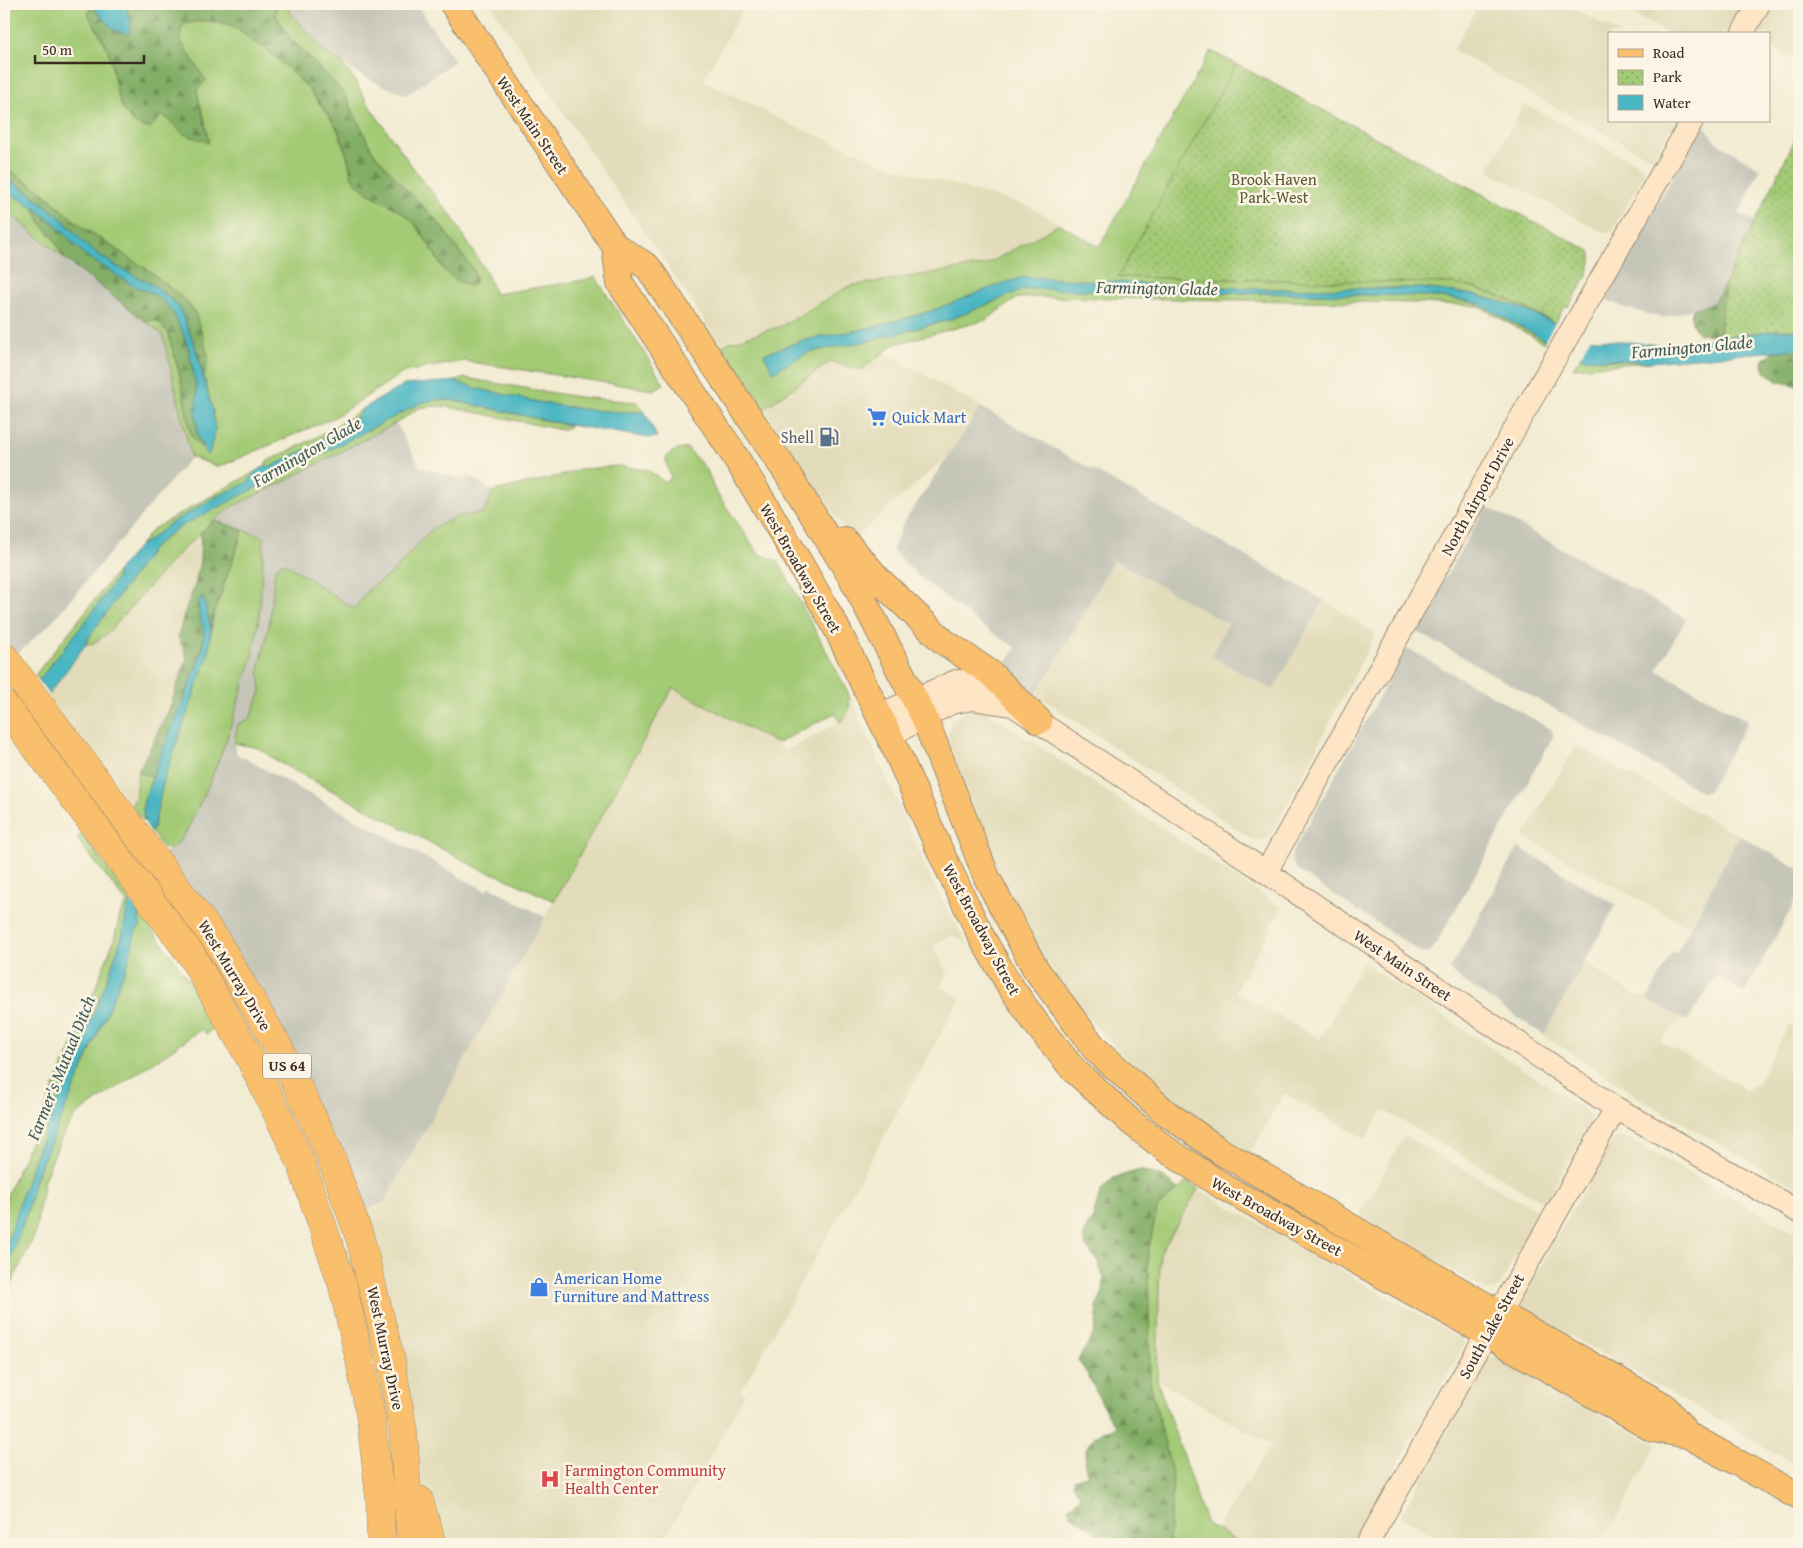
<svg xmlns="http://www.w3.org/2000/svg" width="1803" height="1548" font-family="'Gentium Book Plus',serif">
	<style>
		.built { fill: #e2dcba }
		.industrial { fill: #c5c5b8 }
		.grass { fill: #a3ca75; stroke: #6f7a4a }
		.forest { fill: url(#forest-firs); stroke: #5e6c42 }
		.park { fill: url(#park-dots); stroke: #6f7a4a }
		.water { fill: #48b6c3; stroke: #427070 }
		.pier { fill: #f2ecd3 }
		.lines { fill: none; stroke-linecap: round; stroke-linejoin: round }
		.secondary-casing { stroke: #968b78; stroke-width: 24 }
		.primary-casing { stroke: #968b78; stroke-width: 28 }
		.trunk-casing { stroke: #968b78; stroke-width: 29 }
		.secondary { stroke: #fde5c5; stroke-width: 22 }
		.primary { stroke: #f9bf6d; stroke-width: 26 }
		.trunk { stroke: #f9bf6d; stroke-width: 28 }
		.labels { text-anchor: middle; stroke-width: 5; stroke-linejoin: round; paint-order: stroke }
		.shield { fill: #fcf5e5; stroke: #75675a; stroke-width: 1 }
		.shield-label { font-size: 15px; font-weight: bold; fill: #3b2a1e }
		.street-label { font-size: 16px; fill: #3b2a1e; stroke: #fcf5e5 }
		.park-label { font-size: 16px; fill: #5a5a38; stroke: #fcf5e5 }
		.shop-label { font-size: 16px; fill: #366cbe; stroke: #fcf5e5; text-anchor: start }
		.service-label { font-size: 16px; fill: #4e5e75; stroke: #fcf5e5; text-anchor: end }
		.health-label { font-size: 16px; fill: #be3a42; stroke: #fcf5e5; text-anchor: start }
		.water-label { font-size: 18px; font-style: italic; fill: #405b58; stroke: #fcf5e5 }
	</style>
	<defs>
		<pattern id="forest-firs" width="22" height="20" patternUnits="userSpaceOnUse" patternTransform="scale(1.25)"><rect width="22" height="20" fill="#82ae66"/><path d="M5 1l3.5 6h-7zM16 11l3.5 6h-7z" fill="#6c8e53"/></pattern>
		<pattern id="park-dots" width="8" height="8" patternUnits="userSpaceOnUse" patternTransform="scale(1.25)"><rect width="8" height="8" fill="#a3ca75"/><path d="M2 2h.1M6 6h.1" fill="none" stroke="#86a45f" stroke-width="1.8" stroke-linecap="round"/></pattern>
	</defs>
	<rect width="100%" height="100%" fill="#fcf5e5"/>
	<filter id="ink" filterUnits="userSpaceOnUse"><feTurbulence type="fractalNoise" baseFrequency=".02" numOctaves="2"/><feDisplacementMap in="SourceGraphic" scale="10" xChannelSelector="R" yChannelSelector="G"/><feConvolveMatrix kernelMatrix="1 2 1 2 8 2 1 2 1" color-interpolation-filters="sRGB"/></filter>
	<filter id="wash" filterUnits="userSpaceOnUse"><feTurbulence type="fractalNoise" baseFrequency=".0096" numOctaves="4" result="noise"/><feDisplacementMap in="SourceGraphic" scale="20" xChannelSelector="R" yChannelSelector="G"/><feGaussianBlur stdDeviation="1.12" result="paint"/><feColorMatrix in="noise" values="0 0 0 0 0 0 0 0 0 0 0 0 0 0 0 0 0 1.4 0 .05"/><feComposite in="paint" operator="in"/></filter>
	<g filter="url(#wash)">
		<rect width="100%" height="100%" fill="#f2ecd3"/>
		<path class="built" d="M 490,4 L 746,4 L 703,80 L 792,125 L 892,167 L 1031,207 L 1059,224 L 985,265 L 849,286 L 781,326 L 727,343 L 722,347 Z
			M 1479,4 L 1565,4 L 1621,34 L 1609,34 L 1609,121 L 1675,121 L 1653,159 L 1556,108 L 1453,50 Z
			M 1614,4 L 1742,4 L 1725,34 L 1669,34 Z
			M 1772,4 L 1799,4 L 1799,64 L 1769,45 L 1769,34 L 1755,34 Z
			M 1524,104 L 1647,169 L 1612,231 L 1607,233 L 1602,232 L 1488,171 Z
			M 884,352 L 981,407 L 950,454 L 854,539 L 835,516 L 763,409 L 830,362 L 861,370 Z
			M 201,532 L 200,561 L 195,585 L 184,614 L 178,637 L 187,657 L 170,707 L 138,772 L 135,798 L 131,806 L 114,783 L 115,778 L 113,777 L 109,780 L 47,697 L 86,644 L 94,643 L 107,634 L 175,557 Z
			M 1114,560 L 1229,624 L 1273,689 L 1324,600 L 1376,633 L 1272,834 L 1267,838 L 1261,841 L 1251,839 L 1035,694 L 1051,670 Z
			M 673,688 L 772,741 L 780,742 L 779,747 L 785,751 L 842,721 L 849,706 L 848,692 L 932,881 L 967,944 L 960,938 L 952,936 L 947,937 L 935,945 L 934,948 L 948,973 L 940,986 L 961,998 L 741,1391 L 745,1394 L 662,1544 L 440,1544 L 423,1486 L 403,1371 L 359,1203 L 370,1208 L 384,1203 Z
			M 977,709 L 986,711 L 1282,908 L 1235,992 L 1320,1039 L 1363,962 L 1584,1110 L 1589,1116 L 1589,1125 L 1545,1203 L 1383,1110 L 1366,1139 L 1284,1093 L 1250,1154 L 1202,1123 L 1156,1087 L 1129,1062 L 1093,1023 L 1050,966 L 1040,951 L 996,867 L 948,740 L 948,731 L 952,722 L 959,715 L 967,710 Z
			M 1578,746 L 1739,835 L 1689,927 L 1523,837 L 1572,752 L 1574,748 Z
			M 1584,962 L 1635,995 L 1648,997 L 1647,1000 L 1683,1019 L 1660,1041 L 1737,1084 L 1745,1090 L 1757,1084 L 1789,1025 L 1799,1032 L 1799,1189 L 1646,1102 L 1544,1035 Z
			M 1404,1136 L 1540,1212 L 1499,1286 L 1494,1290 L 1490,1291 L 1486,1290 L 1359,1216 Z
			M 1625,1137 L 1799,1235 L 1799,1466 L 1521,1308 L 1522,1299 L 1610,1143 L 1617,1138 Z
			M 1198,1189 L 1464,1340 L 1464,1343 L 1460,1353 L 1352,1544 L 1242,1544 L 1216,1530 L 1271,1445 L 1157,1380 L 1160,1253 Z
			M 1493,1356 L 1657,1445 L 1602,1544 L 1450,1544 L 1400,1516 L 1487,1361 Z"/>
		<path class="industrial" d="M 283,4 L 416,4 L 455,61 L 406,95 L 370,80 L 340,63 L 321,48 Z
			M 1703,125 L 1706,127 L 1713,140 L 1760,169 L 1739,213 L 1755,222 L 1726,282 L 1713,303 L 1663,318 L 1625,308 L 1607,300 L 1620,269 Z
			M 4,209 L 163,335 L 191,457 L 50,624 L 16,655 L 4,639 Z
			M 981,407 L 1324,600 L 1273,690 L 1211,656 L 1228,624 L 1114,560 L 1051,670 L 1035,694 L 992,666 L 1001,668 L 1004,666 L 1016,648 L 981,625 L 917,575 L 893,550 L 901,527 Z
			M 396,423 L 420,467 L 462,479 L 469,475 L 493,491 L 484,514 L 459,516 L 432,529 L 391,574 L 369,589 L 354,609 L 285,563 L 273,599 L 269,626 L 259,670 L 261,691 L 250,719 L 233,740 L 237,754 L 486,891 L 490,887 L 545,917 L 384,1203 L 370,1208 L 362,1206 L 162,854 L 177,844 L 186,832 L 206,791 L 226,741 L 253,654 L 259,619 L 264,537 L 214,520 L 233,506 L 283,482 Z
			M 1486,506 L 1686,619 L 1657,670 L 1748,721 L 1708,792 L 1702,792 L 1418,632 L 1418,626 Z
			M 1406,649 L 1409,649 L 1551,729 L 1553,733 L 1553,737 L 1433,949 L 1427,954 L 1422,953 L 1297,870 L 1291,859 L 1293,851 Z
			M 1739,835 L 1799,869 L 1799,895 L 1744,993 L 1717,976 L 1687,1021 L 1647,1000 L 1672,952 L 1676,954 Z
			M 1518,847 L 1616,905 L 1544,1035 L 1454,975 L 1450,969 Z"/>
		<path class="grass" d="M 4,4 L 90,4 L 92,6 L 88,14 C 94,25 101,36 107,48 C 118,74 112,124 150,128 L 163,115 L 184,134 L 206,123 L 200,104 L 197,90 L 206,81 L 180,40 L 182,25 L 189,22 L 207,21 L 231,25 L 279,59 L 306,85 L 337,128 L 347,156 L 352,177 L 368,193 L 388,203 L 411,219 L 433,250 L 444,271 L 476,279 L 472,268 L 449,238 L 373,152 L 345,95 L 333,81 L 291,39 L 275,14 L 278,4 L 283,4 L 321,48 L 341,63 L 352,76 L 372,110 L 422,180 L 451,215 L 487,274 L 495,294 L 585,280 L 595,276 L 664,384 L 653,390 L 464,361 L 404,372 L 335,417 L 219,467 L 191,457 L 163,335 L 145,321 L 153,320 L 159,322 L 168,333 L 180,376 L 191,436 L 204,450 L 215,430 L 213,412 L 204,376 L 208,356 L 203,337 L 195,313 L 186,301 L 152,273 L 78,224 L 40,190 L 4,167 Z
			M 1211,51 L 1236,64 L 1119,277 L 1450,283 L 1476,288 L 1509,300 L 1555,323 L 1516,306 L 1476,295 L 1420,288 L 1268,289 L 1115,283 L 1024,277 L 998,285 L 931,311 L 870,328 L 804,340 L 764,354 L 773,371 L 809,352 L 868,341 L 949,320 L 1025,289 L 1425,296 L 1454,299 L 1477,303 L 1546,340 L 1544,343 L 1478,306 L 1421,303 L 1043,297 L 1017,298 L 986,320 L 895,344 L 861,370 L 830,362 L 763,409 L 722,347 L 727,343 L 781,326 L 849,286 L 985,265 L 1060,224 L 1099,247 Z
			M 4,190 L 33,207 L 43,226 L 53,238 L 64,258 L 4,209 Z
			M 1580,357 L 1601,360 L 1650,362 L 1573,368 Z
			M 465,378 L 578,397 L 637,402 L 645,412 C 600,413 558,407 515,397 C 494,392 474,389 455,381 Z
			M 435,400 L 451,400 L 571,426 L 562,430 L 449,407 L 434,406 L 419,408 L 396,423 L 283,482 L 233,506 L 214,520 L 175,557 L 107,634 L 94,643 L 86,644 L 89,637 L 154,547 L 176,529 L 409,408 L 423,402 Z
			M 364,408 L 352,422 L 307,449 L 270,467 L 266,466 L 266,462 L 323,434 Z
			M 687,448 L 707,470 L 714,489 L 759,554 L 779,562 L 848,692 C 851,703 849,715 840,723 L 835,713 L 780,742 L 772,741 L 673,688 L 554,901 L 500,876 L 480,869 L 280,763 L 258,748 L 234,743 L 238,724 L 250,719 L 261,691 L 259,670 L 269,626 L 275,570 L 280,564 L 285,563 L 354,609 L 369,589 L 391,574 L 432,529 L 459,516 L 484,513 L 493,491 L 547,479 L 583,469 L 618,466 L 648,470 L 664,482 L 671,478 L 666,463 L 666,457 L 674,451 Z
			M 256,471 L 247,483 L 218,496 L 171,523 L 148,541 L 139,546 L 153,529 Z
			M 243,530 L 264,537 L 259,619 L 253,654 L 226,741 L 206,791 L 186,832 L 177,844 L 168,850 L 166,848 L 162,847 L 151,832 L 153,829 L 164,779 L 208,655 L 214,613 Z
			M 119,569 L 116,579 L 88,618 L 39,680 L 35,675 Z
			M 138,772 L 152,777 L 143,805 L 144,822 L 131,806 L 135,798 Z
			M 81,833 L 128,896 L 131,902 L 127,909 L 122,937 L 106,983 L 36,1154 L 5,1251 L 4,1202 L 79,1030 L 114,940 L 120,914 L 127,903 L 77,839 Z
			M 139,913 C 153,931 215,1010 213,1027 L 207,1035 L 202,1029 L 76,1115 L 61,1138 L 44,1180 L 35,1235 L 6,1295 L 4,1308 L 4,1275 L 27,1212 L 35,1179 L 128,963 L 136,930 L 140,927 Z
			M 1188,1181 L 1198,1189 L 1160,1254 L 1157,1380 L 1206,1524 L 1242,1544 L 1169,1544 L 1173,1478 L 1150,1382 L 1148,1253 L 1157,1208 Z"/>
		<path class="forest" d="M 124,4 L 278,4 L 275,14 L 291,39 L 333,81 L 345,95 L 373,152 L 401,184 L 435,218 L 472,268 L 476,279 L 472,287 C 435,277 435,242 410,219 C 395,204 362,196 352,177 C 350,173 350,166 349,162 C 346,151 342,136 336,126 C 313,90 287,64 252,40 C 245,35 238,27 230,25 C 215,20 196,18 182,26 L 180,40 L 206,81 L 197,90 C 200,108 206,125 209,143 L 184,134 L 163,115 L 150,128 C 112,124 118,74 107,48 C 101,36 94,25 88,14 L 92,6 L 114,30 L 131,21 Z
			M 4,167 L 40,190 L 78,224 L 152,273 L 186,301 L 195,313 L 203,337 L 208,356 L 204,376 L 194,343 L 179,307 L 169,297 L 155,286 L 114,265 L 89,248 L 61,218 L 27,191 L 4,178 Z
			M 33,207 L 53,222 L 86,256 L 134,286 L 154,294 L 166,303 L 174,315 L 183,333 L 189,351 L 197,391 L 196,416 L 198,437 L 202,447 L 191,436 L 180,376 L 168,333 L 159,322 L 153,320 L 145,321 L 64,258 L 53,238 L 43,226 Z
			M 1726,282 L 1720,333 L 1712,335 L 1699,334 C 1692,325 1689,320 1693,309 L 1713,303 Z
			M 1799,349 L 1799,386 L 1779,382 L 1765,372 L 1762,360 L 1774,352 Z
			M 214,520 L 243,530 L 214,613 L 211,629 L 203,597 L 199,617 L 203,624 L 204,636 L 201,651 L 185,698 L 152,777 L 138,772 L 170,707 L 187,657 L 178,637 L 184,614 L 195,585 L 200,561 L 201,532 Z
			M 1140,1170 L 1163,1177 L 1178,1189 L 1157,1208 L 1148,1253 L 1150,1382 L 1173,1478 L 1169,1544 L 1088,1544 L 1088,1541 L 1096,1532 L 1072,1516 L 1068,1507 L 1081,1497 L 1073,1484 L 1075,1479 L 1088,1474 C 1081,1460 1085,1444 1098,1434 C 1104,1430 1111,1431 1116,1425 L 1108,1416 L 1088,1375 L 1078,1360 L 1094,1333 L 1097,1318 L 1096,1306 L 1103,1292 L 1104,1279 L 1098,1261 L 1086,1247 L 1083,1234 L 1093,1217 L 1101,1190 L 1113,1178 Z"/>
		<path class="park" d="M 1236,64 L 1590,251 C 1597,266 1576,294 1568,307 L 1565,306 L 1555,323 L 1509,300 L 1476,288 L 1450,283 L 1118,277 Z
			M 1799,131 L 1799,330 L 1777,330 L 1719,338 L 1726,282 Z"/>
		<path class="water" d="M 90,4 L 124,4 L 131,21 L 129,34 L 114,30 Z
			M 4,178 L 27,191 L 61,218 L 89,248 L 114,265 L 155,286 L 179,307 L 194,343 L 213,412 L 215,430 L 210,451 L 207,455 L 198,437 L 196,416 L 197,391 L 189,350 L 183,333 L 174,315 L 166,303 L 154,294 L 134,286 L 86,256 L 53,222 L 33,207 L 4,190 Z
			M 1024,277 L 1192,286 L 1268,289 L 1420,288 L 1447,291 L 1476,295 L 1516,306 L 1587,338 L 1658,345 L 1683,343 L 1777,330 L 1799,330 L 1799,349 L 1650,362 L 1584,358 L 1576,357 L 1477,303 L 1454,299 L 1425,296 L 1025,289 L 949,320 L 868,341 L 809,352 L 773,372 L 764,354 L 804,340 L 870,328 L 931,311 L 998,285 Z
			M 455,381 C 474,389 494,392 515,397 C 558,407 600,413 645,412 L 657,437 L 649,438 L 564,424 L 451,400 L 435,400 L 423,402 L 176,529 L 154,547 L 89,637 L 86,644 L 49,694 L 39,680 L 88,618 L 116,579 L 119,569 L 139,546 L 148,541 L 171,523 L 218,496 L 247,483 L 256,471 L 266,466 L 270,467 L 307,449 L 352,422 L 364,408 L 404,385 Z
			M 203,596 L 211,629 L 208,655 L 164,779 L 153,829 L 151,832 C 145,824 143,818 143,808 C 143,799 148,790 151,782 C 161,749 177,719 189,687 C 195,670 203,653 204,636 C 204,621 192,609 203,596 Z
			M 131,902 L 139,913 L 140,927 L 136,930 L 128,963 L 35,1179 L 27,1212 L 4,1275 L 4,1254 L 23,1191 L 36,1154 L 106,983 L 122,937 L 127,909 Z"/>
		<path class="pier" d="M 1556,321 L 1587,335 L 1592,335 L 1578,360 L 1544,342 Z"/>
	</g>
	<g filter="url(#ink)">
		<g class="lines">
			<defs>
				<path id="secondary" d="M 1742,34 L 1759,4
					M 879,715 L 956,681 L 973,681 L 989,685 L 1014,706 L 1171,808 L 1590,1091 L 1616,1108 L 1799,1212
					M 889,736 L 951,703 L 972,699 L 1011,705
					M 1266,872 L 1519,421 L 1692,121
					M 1367,1544 L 1616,1108"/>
				<path id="primary" d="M 453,4 L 615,246 L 648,267 L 787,473 L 852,578 L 924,717 L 987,878 L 1035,968 L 1095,1049 L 1165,1112 L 1220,1151 L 1481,1303 L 1664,1406 L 1688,1435
					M 615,246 L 620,283 L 733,453 L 788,543 L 835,625 L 896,750 L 941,853 L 982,938 L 1010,986 L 1038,1026 L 1073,1069 L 1131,1122 L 1167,1150 L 1224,1187 L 1470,1324 L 1653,1429 L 1688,1435 L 1799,1497
					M 844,540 L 880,581 L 943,641 L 990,673 L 1039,721"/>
				<path id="trunk" d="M 4,657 L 216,940 L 278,1046 L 328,1149 L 360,1238 L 391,1361 L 403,1431 L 411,1544
					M 4,705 L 192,956 L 251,1060 L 300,1160 L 342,1283 L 360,1361 L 371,1420 L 380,1498 L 381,1544
					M 419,1500 L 432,1544"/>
			</defs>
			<use href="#secondary" class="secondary-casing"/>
			<use href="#primary" class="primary-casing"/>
			<use href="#trunk" class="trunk-casing"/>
			<use href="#secondary" class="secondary"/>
			<use href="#primary" class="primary"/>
			<use href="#trunk" class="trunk"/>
		</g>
	</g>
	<defs>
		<symbol id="supermarket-bare" viewBox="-9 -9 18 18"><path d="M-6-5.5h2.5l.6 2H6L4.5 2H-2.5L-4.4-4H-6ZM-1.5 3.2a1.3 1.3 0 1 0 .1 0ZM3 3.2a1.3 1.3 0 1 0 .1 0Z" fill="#3f7fe0" stroke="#fcf5e5" stroke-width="2.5" paint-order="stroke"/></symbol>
		<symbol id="fuel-bare" viewBox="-9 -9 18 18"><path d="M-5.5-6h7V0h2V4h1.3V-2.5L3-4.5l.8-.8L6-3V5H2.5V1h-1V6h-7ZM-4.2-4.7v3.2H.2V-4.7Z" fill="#5c6f8a" stroke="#fcf5e5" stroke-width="2.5" paint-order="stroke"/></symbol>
		<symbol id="shop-bare" viewBox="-9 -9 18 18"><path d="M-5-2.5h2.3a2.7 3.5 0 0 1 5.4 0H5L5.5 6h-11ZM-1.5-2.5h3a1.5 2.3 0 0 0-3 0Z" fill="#3f7fe0" stroke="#fcf5e5" stroke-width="2.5" paint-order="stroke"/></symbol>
		<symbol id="hospital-bare" viewBox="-9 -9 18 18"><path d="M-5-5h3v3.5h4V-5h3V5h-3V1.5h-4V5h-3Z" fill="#e0444e" stroke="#fcf5e5" stroke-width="2.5" paint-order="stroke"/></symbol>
	</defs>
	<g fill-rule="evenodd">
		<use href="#supermarket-bare" x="863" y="403" width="28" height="28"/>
		<use href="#fuel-bare" x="815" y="423" width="28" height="28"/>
		<use href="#shop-bare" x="525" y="1273" width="28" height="28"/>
		<use href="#hospital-bare" x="536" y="1465" width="28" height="28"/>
	</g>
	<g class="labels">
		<rect class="shield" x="263" y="1053.5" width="48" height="25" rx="4"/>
		<g class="shield-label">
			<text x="287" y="1071">US 64</text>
		</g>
		<g class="street-label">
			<text transform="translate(533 125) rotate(56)" y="6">West Main Street</text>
			<text transform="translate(1477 496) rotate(-61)" y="6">North Airport Drive</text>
			<text transform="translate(801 568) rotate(60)" y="6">West Broadway Street</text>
			<text transform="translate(982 929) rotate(62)" y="6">West Broadway Street</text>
			<text transform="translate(1403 965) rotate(34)" y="6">West Main Street</text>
			<text transform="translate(235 975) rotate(59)" y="6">West Murray Drive</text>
			<text transform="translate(1277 1216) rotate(29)" y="6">West Broadway Street</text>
			<text transform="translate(1491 1326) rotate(-61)" y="6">South Lake Street</text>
			<text transform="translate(386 1348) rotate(78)" y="6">West Murray Drive</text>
		</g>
		<g class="park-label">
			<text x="1274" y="185">Brook Haven<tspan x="1274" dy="18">Park-West</tspan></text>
		</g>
		<g class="shop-label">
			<text x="892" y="423">Quick Mart</text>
			<text x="554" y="1284">American Home<tspan x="554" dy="18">Furniture and Mattress</tspan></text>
		</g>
		<g class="service-label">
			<text x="814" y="443">Shell</text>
		</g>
		<g class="health-label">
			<text x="565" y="1476">Farmington Community<tspan x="565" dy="18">Health Center</tspan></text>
		</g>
		<g class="water-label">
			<text transform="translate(1157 288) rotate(1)" y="6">Farmington Glade</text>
			<text transform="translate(1692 347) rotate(-5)" y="6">Farmington Glade</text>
			<text transform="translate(307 452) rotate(-30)" y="6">Farmington Glade</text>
			<text transform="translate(61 1068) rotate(-68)" y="6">Farmer's Mutual Ditch</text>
		</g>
	</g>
	<rect width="1803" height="1548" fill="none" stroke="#fcf5e5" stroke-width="20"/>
	<rect x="1608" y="32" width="162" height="90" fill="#fcf5e5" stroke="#afa495"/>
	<rect x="1618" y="49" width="25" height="8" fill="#f9bf6d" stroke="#afa495"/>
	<text x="1653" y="58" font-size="15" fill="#3b2a1e">Road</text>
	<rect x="1618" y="70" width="25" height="15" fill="url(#park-dots)" stroke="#afa495"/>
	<text x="1653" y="82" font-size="15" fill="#3b2a1e">Park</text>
	<rect x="1618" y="95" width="25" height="15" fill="#48b6c3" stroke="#afa495"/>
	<text x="1653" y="108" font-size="15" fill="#3b2a1e">Water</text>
	<path d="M35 55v8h109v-8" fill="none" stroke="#3b2a1e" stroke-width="2.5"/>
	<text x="42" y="55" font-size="15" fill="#3b2a1e" stroke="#fcf5e5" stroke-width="4" paint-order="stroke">50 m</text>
</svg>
